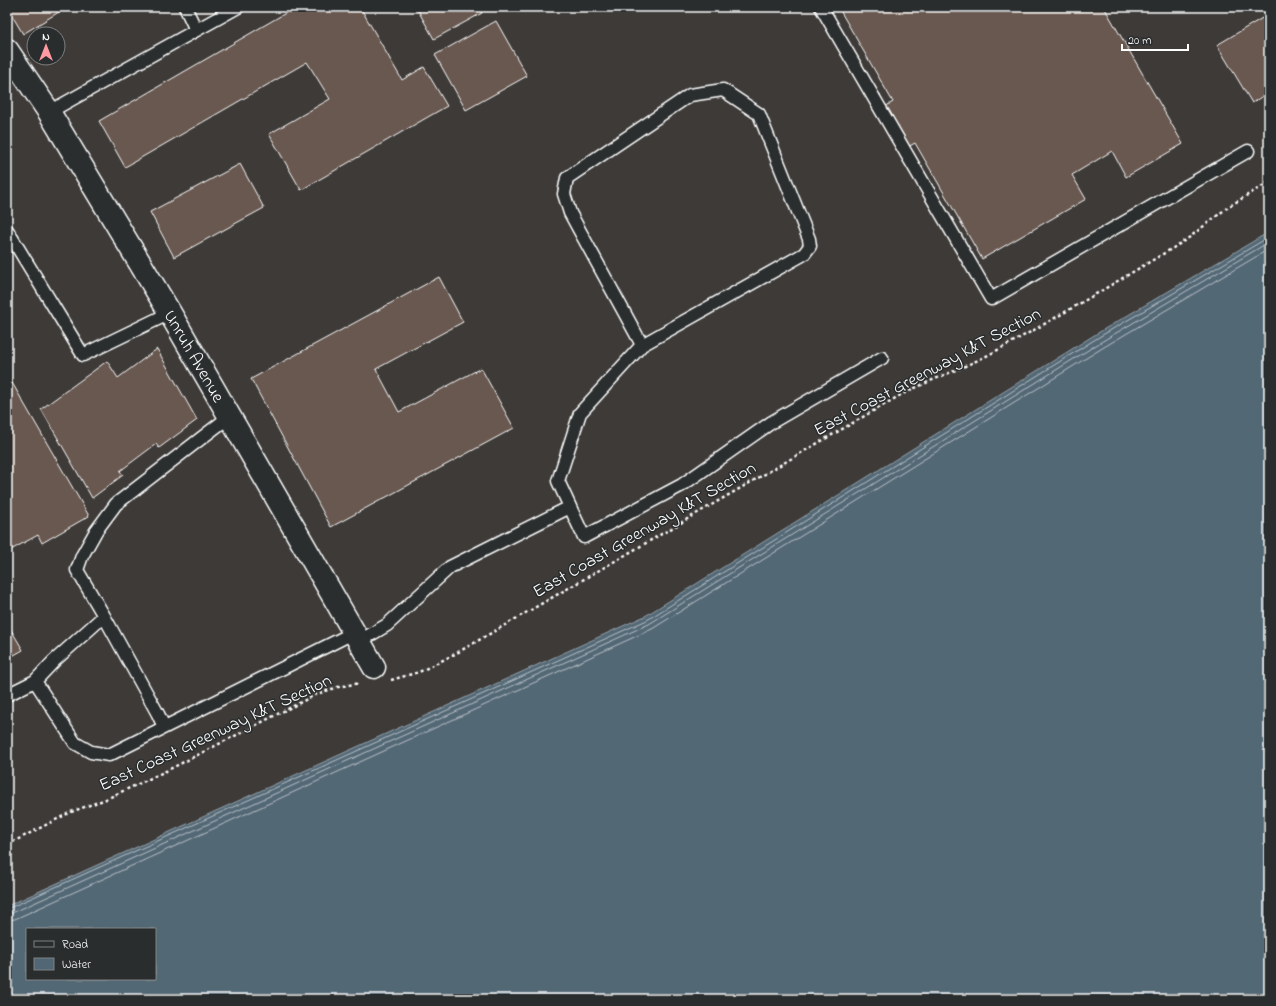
<svg xmlns="http://www.w3.org/2000/svg" width="1276" height="1006" font-family="'Indie Flower',sans-serif">
	<style>
		.water { fill: #526775; stroke: #97a4ac; fill-rule: evenodd }
		.lines { fill: none; stroke-linecap: round; stroke-linejoin: round }
		.shore { stroke: #bac2c8; stroke-width: 1 }
		.building { fill: #685850; stroke: #fff }
		.lane-casing { stroke: #fff; stroke-width: 15 }
		.street-casing { stroke: #fff; stroke-width: 25 }
		.path { stroke: #fff; stroke-width: 2.5; stroke-dasharray: 3 3; stroke-linecap: butt }
		.lane { stroke: #2a2d2e; stroke-width: 12 }
		.street { stroke: #2a2d2e; stroke-width: 22 }
		.labels { text-anchor: middle; stroke-width: 3; stroke-linejoin: round; paint-order: stroke }
		.street-label { font-size: 18px; fill: #fff; stroke: #2a2d2e }
	</style>
	<rect width="100%" height="100%" fill="#3d3a38"/>
	<filter id="ink" filterUnits="userSpaceOnUse"><feTurbulence type="fractalNoise" baseFrequency=".025" numOctaves="2"/><feDisplacementMap in="SourceGraphic" scale="8" xChannelSelector="R" yChannelSelector="G"/><feConvolveMatrix kernelMatrix="1 2 1 2 8 2 1 2 1" color-interpolation-filters="sRGB"/></filter>
	<g filter="url(#ink)">
		<path class="water" d="M 1269,232 L 1269,999 L 7,999 L 7,906 L 645,616 L 1096,334 ZM 27,929 L 155,929 L 155,979 L 27,979 Z"/>
		<g class="lines">
			<path class="shore" d="M 7,909 L 647,620 L 1099,337 L 1269,237
				M 7,914 L 12,913 L 649,624 L 1101,342 L 1269,242
				M 7,920 L 15,919 L 652,629 L 1104,347 L 1269,249"/>
		</g>
		<path class="building" d="M 7,7 L 67,7 L 23,34 Z
			M 296,7 L 360,7 L 402,80 L 424,67 L 447,106 L 301,190 L 269,134 L 330,99 L 307,62 L 125,167 L 99,121 Z
			M 416,7 L 479,7 L 482,13 L 434,39 Z
			M 838,7 L 1104,7 L 1183,144 L 1126,177 L 1112,151 L 1072,175 L 1086,199 L 982,259 L 915,143 L 906,148 L 883,108 L 893,102 Z
			M 1269,14 L 1269,92 L 1252,103 L 1217,45 Z
			M 496,21 L 527,76 L 466,110 L 435,55 Z
			M 240,164 L 264,208 L 174,257 L 150,212 Z
			M 439,277 L 463,322 L 376,369 L 399,412 L 481,368 L 514,428 L 331,527 L 251,379 Z
			M 157,349 L 197,420 L 159,448 L 156,444 L 120,471 L 123,475 L 92,498 L 41,409 L 107,361 L 118,378 Z
			M 7,374 L 89,516 L 42,543 L 38,535 L 7,552 Z
			M 7,623 L 23,650 L 7,659 Z"/>
		<g class="lines">
			<defs>
				<path id="lane" d="M 185,7 L 196,30
					M 821,7 L 991,299 L 1248,151
					M 49,112 L 238,7
					M 7,230 L 83,355 L 170,313
					M 570,507 L 584,537 L 682,485 L 772,422 L 882,358
					M 360,641 L 387,625 L 450,567 L 570,507 L 558,481 L 580,413 L 642,345 L 804,254 L 810,246 L 809,239 L 759,114 L 723,90 L 690,95 L 567,178 L 564,194 L 570,213 L 642,345
					M 35,681 L 54,661 L 104,616
					M 7,695 L 35,681 L 75,743 L 91,752 L 109,755 L 355,632
					M 164,727 L 158,714 L 104,616 L 77,570 L 82,556 L 96,531 L 116,504 L 230,416"/>
				<g id="street">
					<path id="s1" d="M 7,50 L 49,112 L 170,313 L 374,667"/>
				</g>
			</defs>
			<use href="#lane" class="lane-casing"/>
			<use href="#street" class="street-casing"/>
			<path class="path" d="M 391,680 L 419,672 L 455,654 L 899,396 C 929,380 962,369 992,353 C 1054,320 1114,283 1173,248 L 1190,237 L 1228,207 L 1269,182
				M 7,845 L 71,812 L 106,799 L 166,771 L 317,694 L 338,687 L 360,683"/>
			<use href="#lane" class="lane"/>
			<use href="#street" class="street"/>
		</g>
	</g>
	<g class="labels">
		<g class="street-label">
			<text dy="6" stroke="none"><textPath href="#s1" startOffset="359">Unruh Avenue</textPath></text>
			<text transform="translate(927 371) rotate(-28)" y="6">East Coast Greenway K&amp;T Section</text>
			<text transform="translate(644 529) rotate(-30)" y="6">East Coast Greenway K&amp;T Section</text>
			<text transform="translate(215 732) rotate(-25)" y="6">East Coast Greenway K&amp;T Section</text>
		</g>
	</g>
	<rect width="1276" height="1006" fill="none" stroke="#2a2d2e" stroke-width="24"/>
	<rect x="12" y="12" width="1252" height="982" fill="none" stroke="#fff" stroke-width="1.5" filter="url(#ink)"/>
	<rect x="26" y="928" width="130" height="52" fill="#2a2d2e" stroke="#7f8182"/>
	<rect x="34" y="941" width="20" height="6" fill="#2a2d2e" stroke="#7f8182"/>
	<text x="62" y="948" font-size="12" fill="#ffffff">Road</text>
	<rect x="34" y="958" width="20" height="12" fill="#526775" stroke="#7f8182"/>
	<text x="62" y="968" font-size="12" fill="#ffffff">Water</text>
	<g transform="translate(46 46)"><circle r="19" fill="#2a2d2e" stroke="#7f8182"/>
	<path d="M0-3L7 15L0 10L-7 15Z" fill="#ff9aa2"/>
	<text y="-6" font-size="11" font-weight="bold" text-anchor="middle" fill="#ffffff">N</text>
	</g>
	<path d="M1122 44v6h66v-6" fill="none" stroke="#ffffff" stroke-width="2"/>
	<text x="1128" y="44" font-size="12" fill="#ffffff" stroke="#2a2d2e" stroke-width="3" paint-order="stroke">20 m</text>
</svg>
